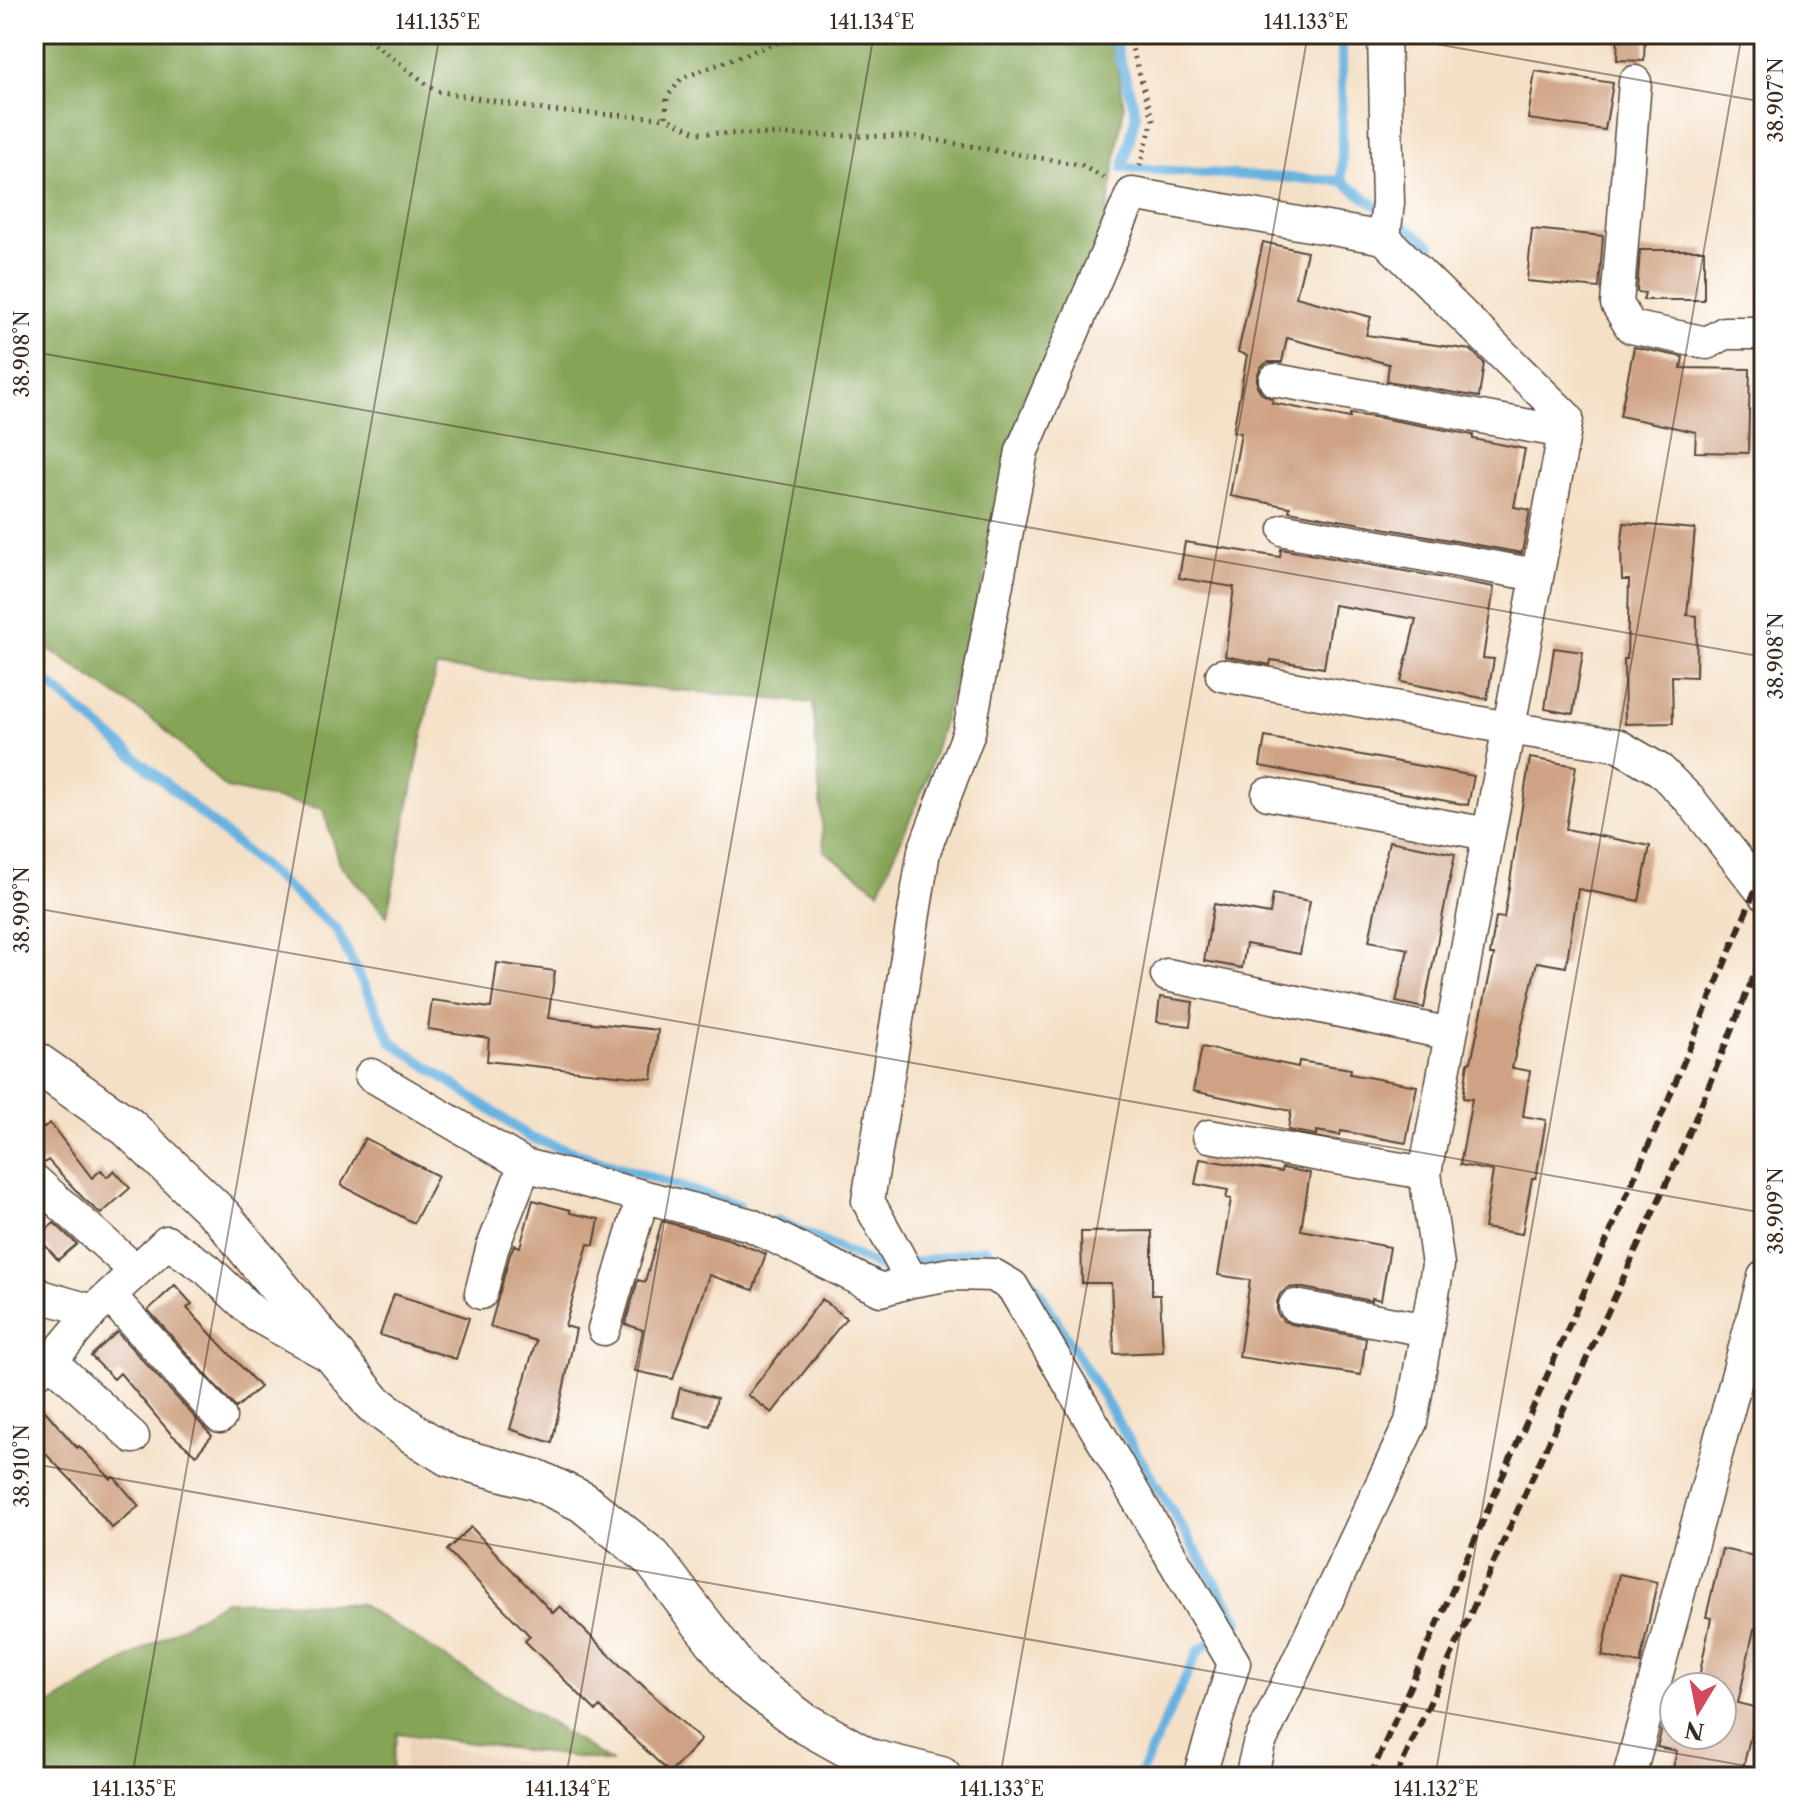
<svg xmlns="http://www.w3.org/2000/svg" width="1798" height="1811" font-family="'Libre Caslon Text',serif">
	<style>
		.built { fill: #ecd2b9 }
		.forest { fill: #85a457; stroke: #60673a; stroke-width: 2 }
		.lines { fill: none; stroke-linecap: round; stroke-linejoin: round }
		.stream { stroke: #68b2e0; stroke-width: 10 }
		.building { fill: #cfa283 }
		.minor-casing { stroke: #574537; stroke-width: 35 }
		.tertiary-casing { stroke: #574537; stroke-width: 43 }
		.path { stroke: #574537; stroke-width: 5; stroke-dasharray: 2 6; stroke-linecap: butt }
		.minor { stroke: #fff; stroke-width: 32 }
		.tertiary { stroke: #fff; stroke-width: 40 }
		.rail { stroke: #3b2a1e; stroke-width: 6; stroke-dasharray: 12 6; stroke-linecap: butt }
		.ticks { fill: none; stroke: #3b2a1e; stroke-width: 2; stroke-opacity: 0.45 }
		.neatline { fill: none; stroke: #3b2a1e; stroke-width: 3 }
		.ticks-label { font-size: 20px; text-anchor: middle; fill: #3b2a1e }
	</style>
	<rect width="100%" height="100%" fill="#fff"/>
	<filter id="ink" filterUnits="userSpaceOnUse"><feTurbulence type="fractalNoise" baseFrequency=".0125" numOctaves="2"/><feDisplacementMap in="SourceGraphic" scale="16" xChannelSelector="R" yChannelSelector="G"/><feConvolveMatrix kernelMatrix="1 2 1 2 8 2 1 2 1" color-interpolation-filters="sRGB"/></filter>
	<filter id="wash" filterUnits="userSpaceOnUse"><feTurbulence type="fractalNoise" baseFrequency=".006" numOctaves="4" result="noise"/><feDisplacementMap in="SourceGraphic" scale="32" xChannelSelector="R" yChannelSelector="G"/><feGaussianBlur stdDeviation="1.8" result="paint"/><feColorMatrix in="noise" values="0 0 0 0 0 0 0 0 0 0 0 0 0 0 0 0 0 1.4 0 .05"/><feComposite in="paint" operator="in"/></filter>
	<g filter="url(#wash)">
		<rect width="100%" height="100%" fill="#f4e0c6"/>
		<path class="built" d="M 408,1738 L 593,1777 L 403,1777 Z"/>
		<path class="forest" d="M 34,34 L 1113,34 L 1124,106 L 1105,226 L 1031,414 L 925,784 L 879,891 L 824,851 L 813,703 L 436,667 L 387,916 L 339,864 L 323,809 L 226,788 L 160,725 L 34,639 Z
			M 225,1601 L 360,1604 L 612,1762 L 397,1733 L 390,1777 L 34,1777 L 34,1714 Z"/>
		<g class="lines">
			<path class="stream" d="M 1113,34 L 1136,114 L 1123,168 L 1342,181
				M 1338,34 L 1342,42 L 1342,181 L 1431,246
				M 34,674 L 46,681 L 336,929 L 392,1042 L 531,1138 L 739,1206
				M 777,1220 L 885,1269 L 984,1249 L 1034,1283 L 1239,1622 L 1198,1651 L 1139,1777"/>
		</g>
		<g id="blocks">
			<path class="building" d="M 1618,34 L 1645,34 L 1644,61 L 1617,60 Z
				M 1535,71 L 1613,83 L 1605,130 L 1528,119 Z
				M 1532,229 L 1603,236 L 1599,288 L 1527,281 Z
				M 1263,242 L 1307,252 L 1296,297 L 1371,317 L 1366,335 L 1471,350 L 1484,363 L 1479,397 L 1387,381 L 1389,364 L 1287,338 L 1282,362 L 1268,362 L 1261,367 L 1257,376 L 1257,386 L 1262,394 L 1273,399 L 1272,403 L 1350,418 L 1350,414 L 1381,418 L 1473,435 L 1473,439 L 1525,449 L 1514,507 L 1530,510 L 1522,553 L 1289,511 L 1290,507 L 1230,496 L 1241,433 L 1233,432 L 1247,355 L 1238,352 Z
				M 1640,250 L 1704,250 L 1704,300 L 1643,300 L 1645,293 L 1637,292 Z
				M 1634,347 L 1683,357 L 1681,368 L 1750,369 L 1748,453 L 1695,452 L 1696,432 L 1620,416 Z
				M 1624,523 L 1695,529 L 1687,615 L 1697,616 L 1696,677 L 1672,676 L 1673,723 L 1625,724 L 1624,659 L 1627,659 L 1629,580 L 1622,580 L 1621,550 Z
				M 1185,542 L 1280,557 L 1281,549 L 1494,587 L 1483,658 L 1494,659 L 1487,699 L 1401,682 L 1416,619 L 1334,605 L 1324,668 L 1271,660 L 1270,665 L 1225,656 L 1234,587 L 1179,578 Z
				M 1554,648 L 1583,652 L 1573,714 L 1545,709 Z
				M 1265,737 L 1474,776 L 1468,805 L 1260,766 Z
				M 1530,758 L 1576,766 L 1566,829 L 1650,846 L 1639,901 L 1578,889 L 1566,967 L 1537,962 L 1512,1068 L 1530,1071 L 1523,1116 L 1546,1120 L 1536,1178 L 1532,1178 L 1522,1234 L 1484,1228 L 1493,1171 L 1460,1165 L 1472,1099 L 1463,1098 L 1468,1062 L 1471,1062 L 1494,955 L 1490,955 L 1496,917 L 1504,918 Z
				M 1389,841 L 1455,854 L 1424,1008 L 1396,1002 L 1408,949 L 1369,941 Z
				M 1273,894 L 1310,901 L 1300,954 L 1246,944 L 1242,968 L 1204,961 L 1214,904 L 1270,914 Z
				M 497,963 L 555,971 L 548,1018 L 658,1030 L 652,1079 L 487,1061 L 489,1038 L 428,1029 L 432,1000 L 491,1008 Z
				M 1160,997 L 1193,1002 L 1190,1026 L 1157,1022 Z
				M 1202,1047 L 1298,1067 L 1299,1061 L 1351,1069 L 1350,1074 L 1417,1086 L 1406,1143 L 1341,1131 L 1340,1135 L 1316,1131 L 1316,1135 L 1288,1130 L 1291,1111 L 1193,1091 Z
				M 50,1123 L 92,1178 L 101,1170 L 107,1177 L 114,1170 L 130,1188 L 101,1214 L 83,1198 L 48,1160 L 43,1164 L 34,1162 L 34,1135 Z
				M 365,1138 L 438,1176 L 414,1223 L 341,1185 Z
				M 1200,1159 L 1281,1172 L 1282,1168 L 1310,1173 L 1301,1230 L 1390,1247 L 1381,1300 L 1372,1298 L 1372,1301 L 1298,1287 L 1288,1288 L 1280,1294 L 1277,1302 L 1277,1313 L 1283,1321 L 1291,1324 L 1366,1338 L 1361,1375 L 1239,1357 L 1250,1280 L 1218,1275 L 1231,1199 L 1226,1198 L 1228,1190 L 1195,1184 Z
				M 533,1200 L 570,1210 L 570,1213 L 599,1219 L 594,1245 L 588,1244 L 565,1326 L 576,1329 L 552,1443 L 510,1429 L 536,1341 L 490,1327 L 510,1255 L 514,1245 L 520,1247 Z
				M 662,1221 L 728,1239 L 766,1254 L 753,1290 L 709,1275 L 673,1379 L 635,1371 L 643,1330 L 625,1324 L 638,1280 L 645,1282 Z
				M 54,1223 L 77,1244 L 58,1260 L 38,1237 Z
				M 1152,1231 L 1152,1295 L 1160,1295 L 1163,1352 L 1114,1354 L 1111,1283 L 1082,1283 L 1081,1232 Z
				M 175,1285 L 192,1304 L 187,1308 L 260,1387 L 236,1408 L 148,1310 Z
				M 394,1294 L 469,1318 L 456,1359 L 380,1335 Z
				M 822,1299 L 846,1318 L 772,1413 L 748,1395 Z
				M 117,1332 L 212,1436 L 196,1455 L 171,1434 L 120,1373 L 114,1379 L 91,1356 Z
				M 680,1388 L 717,1398 L 710,1426 L 673,1417 Z
				M 34,1398 L 77,1448 L 79,1446 L 111,1479 L 114,1477 L 139,1506 L 112,1528 L 77,1486 L 34,1442 Z
				M 471,1527 L 553,1613 L 560,1606 L 638,1683 L 639,1682 L 701,1740 L 670,1773 L 600,1707 L 596,1711 L 525,1641 L 530,1636 L 447,1550 Z
				M 1722,1549 L 1764,1558 L 1764,1631 L 1754,1629 L 1738,1703 L 1757,1708 L 1741,1777 L 1671,1777 L 1677,1751 L 1657,1747 L 1673,1688 L 1674,1735 L 1722,1735 L 1722,1687 L 1697,1687 L 1711,1618 L 1706,1617 Z
				M 1619,1574 L 1657,1582 L 1640,1664 L 1602,1656 Z"/>
		</g>
	</g>
	<g filter="url(#ink)">
		<use href="#blocks" fill-opacity="0" stroke="#574537" stroke-width="2"/>
		<g class="lines">
			<defs>
				<path id="minor" d="M 1635,82 L 1617,304 L 1631,327 L 1707,343 L 1724,333 L 1764,333
					M 1275,380 L 1564,432
					M 1285,530 L 1537,575
					M 1222,675 L 1508,728 L 1617,745 L 1660,770 L 1691,801 L 1764,894
					M 1268,794 L 1488,834
					M 1167,975 L 1451,1034
					M 371,1075 L 525,1165 L 751,1225 L 881,1290 L 912,1281 L 951,1274 L 993,1275 L 1012,1286 L 1234,1663 L 1199,1777
					M 1209,1136 L 1425,1173
					M 34,1180 L 136,1271
					M 912,1281 L 868,1201 L 924,851 L 969,732 L 1022,451 L 1132,194 L 1384,238
					M 34,1291 L 40,1296 L 93,1311
					M 481,1293 L 492,1249 L 525,1165
					M 110,1296 L 220,1417
					M 1295,1306 L 1427,1330
					M 604,1329 L 643,1196
					M 51,1361 L 133,1437
					M 34,1374 L 51,1361 L 93,1311 L 167,1242 L 207,1269 L 257,1316 L 330,1356
					M 1251,1777 L 1259,1744 L 1411,1422 L 1438,1265 L 1425,1173 L 1567,418 L 1384,238 L 1388,203 L 1384,34
					M 1629,1777 L 1764,1277"/>
				<path id="tertiary" d="M 34,1061 L 128,1127 L 223,1218 L 373,1403 L 417,1436 L 449,1456 L 537,1480 L 583,1502 L 652,1558 L 743,1677 L 801,1721 L 869,1759 L 941,1777"/>
			</defs>
			<use href="#minor" class="minor-casing"/>
			<use href="#tertiary" class="tertiary-casing"/>
			<path class="path" d="M 361,34 L 436,91 L 550,111 L 666,118
				M 800,34 L 682,78 L 667,97 L 666,118 L 698,133 L 917,137 L 1081,165 L 1104,178
				M 1128,34 L 1153,120 L 1140,166"/>
			<use href="#minor" class="minor"/>
			<use href="#tertiary" class="tertiary"/>
			<path class="rail" d="M 1370,1777 L 1658,1124 L 1764,869
				M 1396,1777 L 1688,1136 L 1764,951"/>
		</g>
	</g>
	<path class="ticks" d="M 1379,34 L 1764,102M 34,352 L 1764,657M 34,908 L 1764,1213M 34,1464 L 1764,1769M 132,1777 L 440,34M 566,1777 L 874,34M 1000,1777 L 1308,34M 1435,1777 L 1742,34"/>
	<rect width="1798" height="1811" fill="none" stroke="#fff" stroke-width="88"/>
	<g transform="translate(1698 1711) rotate(190)"><circle r="38" fill="#ffffff" stroke="#b1aaa5" stroke-width="2"/>
	<path d="M0-6L14 30L0 20L-14 30Z" fill="#d1495b"/>
	<text y="-12" font-size="22" font-weight="bold" text-anchor="middle" fill="#3b2a1e">N</text>
	</g>
	<rect x="44" y="44" width="1710" height="1723" class="neatline"/>
	<g class="ticks-label">
		<text x="438" y="29">141.135°E</text>
		<text x="872" y="29">141.134°E</text>
		<text x="1306" y="29">141.133°E</text>
		<text transform="translate(1776 100) rotate(-90)" y="7">38.907°N</text>
		<text transform="translate(22 354) rotate(-90)" y="7">38.908°N</text>
		<text transform="translate(1776 656) rotate(-90)" y="7">38.908°N</text>
		<text transform="translate(22 910) rotate(-90)" y="7">38.909°N</text>
		<text transform="translate(1776 1211) rotate(-90)" y="7">38.909°N</text>
		<text transform="translate(22 1466) rotate(-90)" y="7">38.910°N</text>
		<text x="134" y="1796">141.135°E</text>
		<text x="568" y="1796">141.134°E</text>
		<text x="1002" y="1796">141.133°E</text>
		<text x="1436" y="1796">141.132°E</text>
	</g>
</svg>
